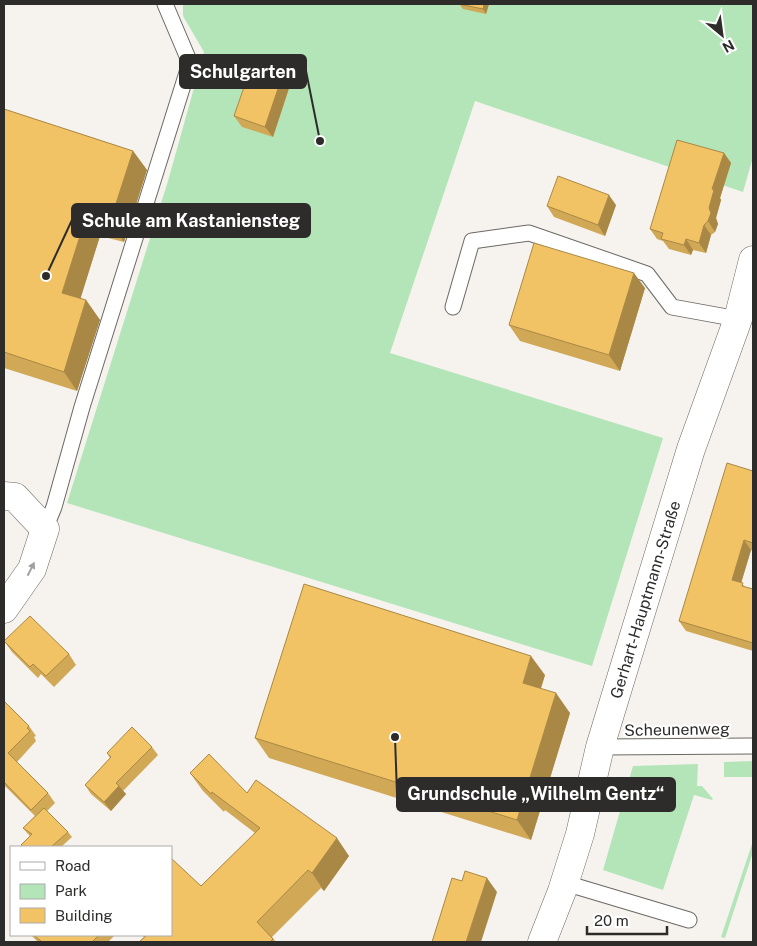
<svg xmlns="http://www.w3.org/2000/svg" width="757" height="946" font-family="'Public Sans',sans-serif">
	<style>
		.green { fill: #b3e5b8 }
		.lines { fill: none; stroke-linecap: round; stroke-linejoin: round }
		.service-casing { stroke: #6b6964; stroke-width: 17 }
		.minor-casing { stroke: #6b6964; stroke-width: 29 }
		.primary-casing { stroke: #6b6964; stroke-width: 29 }
		.service { stroke: #fff; stroke-width: 15 }
		.minor { stroke: #fff; stroke-width: 28 }
		.primary { stroke: #fff; stroke-width: 28 }
		.wall { fill: #d0a856 }
		.shaded-wall { fill: #a98846 }
		.building { fill: #f2c364; stroke: #a98846 }
		.oneway { fill: #a0a09f }
		.labels { text-anchor: middle; stroke-width: 4; stroke-linejoin: round; paint-order: stroke }
		.street-label { font-size: 16px; fill: #2d2c2a; stroke: #fff }
		.leader { fill: none; stroke: #2d2c2a; stroke-width: 2 }
		.callout-dot { fill: #2d2c2a; stroke: #fff; stroke-width: 2 }
		.callout { fill: #2d2c2a; stroke: #2d2c2a; stroke-width: 2 }
		.callout-label { font-size: 18px; text-anchor: middle; font-weight: bold; fill: #fff }
	</style>
	<rect width="100%" height="100%" fill="#f6f3ee"/>
	<path class="green" d="M 183,4 L 753,4 L 753,157 L 743,192 L 475,101 L 390,353 L 663,438 L 592,666 L 67,503 L 168,181 L 204,52 L 183,16 Z
		M 753,761 L 753,777 L 724,777 L 724,762 Z
		M 698,764 L 697,786 L 702,786 L 713,799 L 712,800 L 694,795 L 663,890 L 603,870 L 633,766 Z
		M 753,841 L 753,852 L 725,938 L 721,937 Z"/>
	<g class="lines">
		<defs>
			<path id="service" d="M 453,307 L 472,241 L 529,233 L 647,274 L 672,307 L 738,319
				M 45,529 L 54,507 L 82,407 L 190,63 L 165,4
				M 600,747 L 753,746
				M 565,883 L 689,920"/>
			<path id="minor" d="M 4,496 L 15,497 L 45,529 L 32,569 L 4,609"/>
			<g id="primary">
				<path id="s1" d="M 542,942 L 562,891 L 580,834 L 600,747 L 628,655 L 691,449 L 738,319 L 753,260"/>
			</g>
		</defs>
		<use href="#service" class="service-casing"/>
		<use href="#minor" class="minor-casing"/>
		<use href="#primary" class="primary-casing"/>
		<use href="#service" class="service"/>
		<use href="#minor" class="minor"/>
		<use href="#primary" class="primary"/>
	</g>
	<path class="wall" d="M 459,4 L 489,4 L 486,14 L 463,9 Z
		M 283,74 L 290,85 L 273,137 L 242,127 L 234,116 Z
		M 4,109 L 133,151 L 147,170 L 124,242 L 100,236 L 80,299 L 86,300 L 100,320 L 77,391 L 4,368 Z
		M 724,153 L 731,163 L 720,198 L 721,200 L 716,218 L 718,224 L 715,232 L 711,235 L 706,253 L 693,250 L 691,255 L 669,249 L 663,241 L 657,239 L 650,229 Z
		M 616,205 L 605,236 L 554,217 L 547,206 Z
		M 645,288 L 620,371 L 520,341 L 509,325 Z
		M 753,471 L 753,551 L 751,550 L 741,583 L 745,587 L 753,589 L 753,651 L 686,631 L 679,621 Z
		M 4,641 L 69,654 L 76,665 L 54,687 L 41,674 L 38,678 L 12,652 Z
		M 545,675 L 541,689 L 570,713 L 531,840 L 269,758 L 255,738 Z
		M 4,701 L 29,726 L 36,736 L 34,737 L 36,741 L 17,762 L 48,793 L 55,803 L 47,811 L 68,832 L 72,837 L 61,847 L 22,847 L 21,845 L 30,836 L 27,833 L 23,828 L 35,816 L 4,785 Z
		M 152,747 L 158,755 L 123,791 L 126,794 L 111,811 L 91,794 L 85,785 L 110,758 L 107,753 Z
		M 190,773 L 247,793 L 349,856 L 324,891 L 321,888 L 272,937 L 276,942 L 139,942 L 144,937 L 142,935 L 171,935 L 201,886 L 255,833 L 225,810 L 224,812 L 203,791 Z
		M 31,935 L 115,935 L 108,942 L 38,942 Z"/>
	<path class="shaded-wall" d="M 484,4 L 489,4 L 486,14 L 483,9 Z
		M 283,74 L 290,85 L 273,137 L 265,127 Z
		M 133,151 L 147,170 L 124,242 L 110,222 Z
		M 724,153 L 731,163 L 720,198 L 721,200 L 716,218 L 718,224 L 715,232 L 708,221 L 709,208 L 712,189 Z
		M 609,195 L 616,205 L 605,236 L 598,225 Z
		M 86,217 L 100,236 L 76,313 L 62,293 Z
		M 704,225 L 711,235 L 706,253 L 699,243 Z
		M 686,239 L 693,250 L 691,255 L 684,245 Z
		M 634,273 L 645,288 L 620,371 L 609,355 Z
		M 86,300 L 100,320 L 77,391 L 64,372 Z
		M 744,540 L 751,550 L 739,590 L 732,580 Z
		M 531,656 L 545,675 L 536,702 L 523,683 Z
		M 556,693 L 570,713 L 531,840 L 517,820 Z
		M 119,786 L 126,794 L 111,811 L 104,802 Z
		M 337,838 L 349,856 L 324,891 L 312,873 Z
		M 487,878 L 497,892 L 481,942 L 466,942 Z"/>
	<path class="building" d="M 459,4 L 484,4 L 483,9 Z
		M 252,64 L 283,74 L 265,127 L 234,116 Z
		M 4,109 L 133,151 L 110,222 L 86,217 L 62,293 L 86,300 L 64,372 L 4,352 Z
		M 677,140 L 724,153 L 712,189 L 714,190 L 709,208 L 711,213 L 708,221 L 704,225 L 699,243 L 686,239 L 684,245 L 661,239 L 663,233 L 650,229 Z
		M 558,176 L 609,195 L 598,225 L 547,206 Z
		M 534,243 L 634,273 L 609,355 L 509,325 Z
		M 727,463 L 753,471 L 753,543 L 744,540 L 732,580 L 743,583 L 742,586 L 753,589 L 753,643 L 679,621 Z
		M 304,584 L 531,656 L 523,683 L 556,693 L 517,820 L 255,738 Z
		M 30,616 L 69,654 L 46,676 L 33,664 L 30,667 L 4,641 Z
		M 4,701 L 29,726 L 27,728 L 30,731 L 8,753 L 48,793 L 31,810 L 4,782 Z
		M 132,727 L 152,747 L 116,783 L 119,786 L 104,802 L 85,785 L 111,757 L 107,753 Z
		M 209,754 L 247,793 L 256,780 L 337,838 L 312,873 L 308,870 L 257,922 L 273,939 L 270,942 L 139,942 L 147,935 L 171,935 L 171,858 L 201,886 L 260,828 L 212,792 L 211,794 L 190,773 Z
		M 44,808 L 68,832 L 51,847 L 23,847 L 21,845 L 32,834 L 23,828 Z
		M 465,871 L 487,878 L 466,942 L 432,942 L 452,878 L 462,881 Z
		M 34,935 L 99,935 L 92,942 L 42,942 Z"/>
	<defs><path id="oneway-solid" d="M-6-.8H1V-3.2L6.5 0L1 3.2V.8H-6Z" transform="scale(1.25)"/></defs>
	<use class="oneway" href="#oneway-solid" transform="translate(31 569) rotate(-63)"/>
	<g class="labels">
		<g class="street-label">
			<text dy="6" stroke="none"><textPath href="#s1" startOffset="358">Gerhart-Hauptmann-Straße</textPath></text>
			<text transform="translate(677 729) rotate(-1)" y="6">Scheunenweg</text>
		</g>
	</g>
	<path class="leader" d="M320 141L306 71M46 276L72 220M395 737L397 794"/>
	<g class="callout-dot">
		<circle cx="320" cy="141" r="5"/>
		<circle cx="46" cy="276" r="5"/>
		<circle cx="395" cy="737" r="5"/>
	</g>
	<g class="callout">
		<rect x="180" y="55" width="126" height="33" rx="5"/>
		<rect x="72" y="204" width="238" height="33" rx="5"/>
		<rect x="397" y="778" width="278" height="33" rx="5"/>
	</g>
	<g class="callout-label">
		<text x="243" y="78">Schulgarten</text>
		<text x="191" y="227">Schule am Kastaniensteg</text>
		<text x="536" y="800">Grundschule „Wilhelm Gentz“</text>
	</g>
	<rect width="757" height="946" fill="none" stroke="#2d2c2a" stroke-width="10"/>
	<rect x="10" y="846" width="162" height="90" fill="#ffffff" stroke="#ababaa"/>
	<rect x="20" y="862" width="25" height="8" fill="#ffffff" stroke="#ababaa"/>
	<text x="55" y="871" font-size="15" fill="#2d2c2a">Road</text>
	<rect x="20" y="884" width="25" height="15" fill="#b3e5b8" stroke="#ababaa"/>
	<text x="55" y="896" font-size="15" fill="#2d2c2a">Park</text>
	<rect x="20" y="908" width="25" height="15" fill="#f2c364" stroke="#ababaa"/>
	<text x="55" y="921" font-size="15" fill="#2d2c2a">Building</text>
	<g transform="translate(722 35) rotate(151)" stroke="#ffffff" stroke-width="4" paint-order="stroke">
	<path d="M0-4L9 19L0 12L-9 19Z" fill="#2d2c2a"/>
	<text y="-8" font-size="14" font-weight="bold" text-anchor="middle" fill="#2d2c2a">N</text>
	</g>
	<path d="M587 926v8h80v-8" fill="none" stroke="#2d2c2a" stroke-width="2.5"/>
	<text x="594" y="926" font-size="15" fill="#2d2c2a" stroke="#ffffff" stroke-width="4" paint-order="stroke">20 m</text>
</svg>
